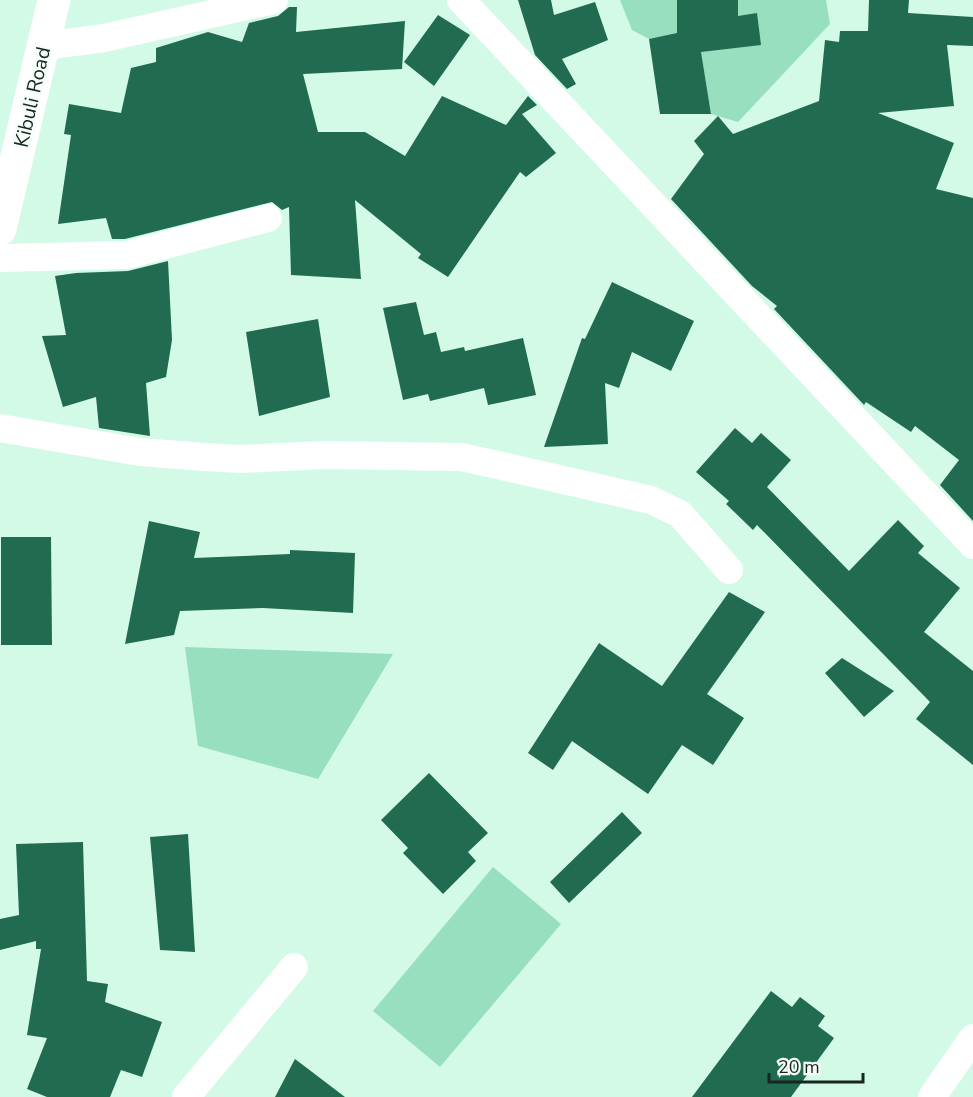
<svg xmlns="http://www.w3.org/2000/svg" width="973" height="1097" font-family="'Nunito Sans',sans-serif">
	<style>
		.green { fill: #98dfbf }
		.building { fill: #216b50 }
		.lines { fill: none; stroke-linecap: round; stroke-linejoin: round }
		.minor { stroke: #fff; stroke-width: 28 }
		.tertiary { stroke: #fff; stroke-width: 33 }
		.labels { text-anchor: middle; stroke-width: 6; stroke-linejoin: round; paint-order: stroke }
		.street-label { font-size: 20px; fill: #172620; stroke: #f7fefa }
	</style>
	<rect width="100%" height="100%" fill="#d2fae7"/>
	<path class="green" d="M 620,0 L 826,0 L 830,24 L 738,122 L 711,114 L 697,30 L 649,39 L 632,30 Z
		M 185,647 L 393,654 L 318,779 L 198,746 Z
		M 493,867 L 561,924 L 440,1067 L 373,1011 Z"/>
	<path class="building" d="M 518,0 L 551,0 L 554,15 L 595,2 L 608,40 L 562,59 L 576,84 L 567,89 L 535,55 Z
		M 677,0 L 738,0 L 738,16 L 757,13 L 761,45 L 701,52 L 711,114 L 660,114 L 649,39 L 677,33 Z
		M 869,0 L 909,0 L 908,13 L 973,17 L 973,46 L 947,45 L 954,106 L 878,113 L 954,143 L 936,189 L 973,198 L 973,521 L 940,485 L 959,460 L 915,426 L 911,432 L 866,402 L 864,405 L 774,309 L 777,306 L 752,286 L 671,199 L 704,154 L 694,141 L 718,116 L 733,134 L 819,101 L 825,40 L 839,42 L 840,31 L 868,31 Z
		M 289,7 L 297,7 L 296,32 L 405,21 L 402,69 L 303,74 L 318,132 L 365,132 L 405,156 L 442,96 L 506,125 L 528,96 L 537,105 L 522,114 L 556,153 L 526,177 L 520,172 L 448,277 L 418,258 L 421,254 L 355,200 L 361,279 L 291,275 L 289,207 L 282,210 L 272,202 L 125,239 L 112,239 L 106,218 L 58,224 L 71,135 L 64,134 L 69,104 L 121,113 L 131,68 L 156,62 L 156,48 L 208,32 L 242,42 L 249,23 L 278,16 Z
		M 438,15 L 470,35 L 434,86 L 404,62 Z
		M 168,261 L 172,340 L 166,377 L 146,383 L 150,436 L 99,428 L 96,397 L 63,407 L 42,336 L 66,335 L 55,276 L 76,273 L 128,271 Z
		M 612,282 L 694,321 L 671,371 L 632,352 L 619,388 L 605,383 L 608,444 L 544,447 L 582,338 L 585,339 Z
		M 416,302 L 424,335 L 436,332 L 441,352 L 464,347 L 465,351 L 523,338 L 536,395 L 488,405 L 484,388 L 430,401 L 428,394 L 403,400 L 383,308 Z
		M 318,319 L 330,397 L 259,416 L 246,332 Z
		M 735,428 L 752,443 L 761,433 L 791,460 L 767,487 L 849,571 L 898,520 L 924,546 L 918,553 L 960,588 L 924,632 L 973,671 L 973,765 L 916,719 L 930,702 L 757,525 L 753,530 L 726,504 L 729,501 L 696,472 Z
		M 149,521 L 200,532 L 194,558 L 290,554 L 290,550 L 355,553 L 353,613 L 263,608 L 180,611 L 174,635 L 125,644 Z
		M 1,537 L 51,537 L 52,645 L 1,645 Z
		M 729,592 L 765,612 L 707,694 L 744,718 L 713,765 L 682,745 L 648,794 L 572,741 L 553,770 L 528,753 L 599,643 L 662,686 Z
		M 842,658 L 894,691 L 864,717 L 825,673 Z
		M 429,773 L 488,833 L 468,852 L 476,861 L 443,894 L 403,853 L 408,848 L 381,820 Z
		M 622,812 L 642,833 L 569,903 L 550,882 Z
		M 188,834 L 195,952 L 160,950 L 150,837 Z
		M 83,842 L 87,981 L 108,984 L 105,1002 L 162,1022 L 142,1077 L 121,1070 L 110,1097 L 47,1097 L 27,1089 L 47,1038 L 27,1035 L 41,949 L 36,949 L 36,941 L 0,950 L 0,919 L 19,915 L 16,844 Z
		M 771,991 L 792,1007 L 800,997 L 825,1016 L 818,1026 L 834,1038 L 791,1097 L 692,1097 Z
		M 295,1059 L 345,1097 L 275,1097 Z"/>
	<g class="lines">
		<path class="minor" d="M 461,0 L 973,545
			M 44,46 L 104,38 L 274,0
			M 0,258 L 127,255 L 268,218
			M 0,428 L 140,452 L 205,457 L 241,459 L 323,455 L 462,457 L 651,500 L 680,514 L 729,570
			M 186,1097 L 294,967
			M 932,1097 L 973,1038"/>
		<path class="tertiary" d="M 0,229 L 54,0"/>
	</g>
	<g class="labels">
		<g class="street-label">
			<text transform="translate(32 97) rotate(-77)" y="7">Kibuli Road</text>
		</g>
	</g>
	<path d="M769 1073v9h94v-9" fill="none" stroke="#172620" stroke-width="3"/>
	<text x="778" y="1073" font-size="18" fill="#172620" stroke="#f7fefa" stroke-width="4.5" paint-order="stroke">20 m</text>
</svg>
